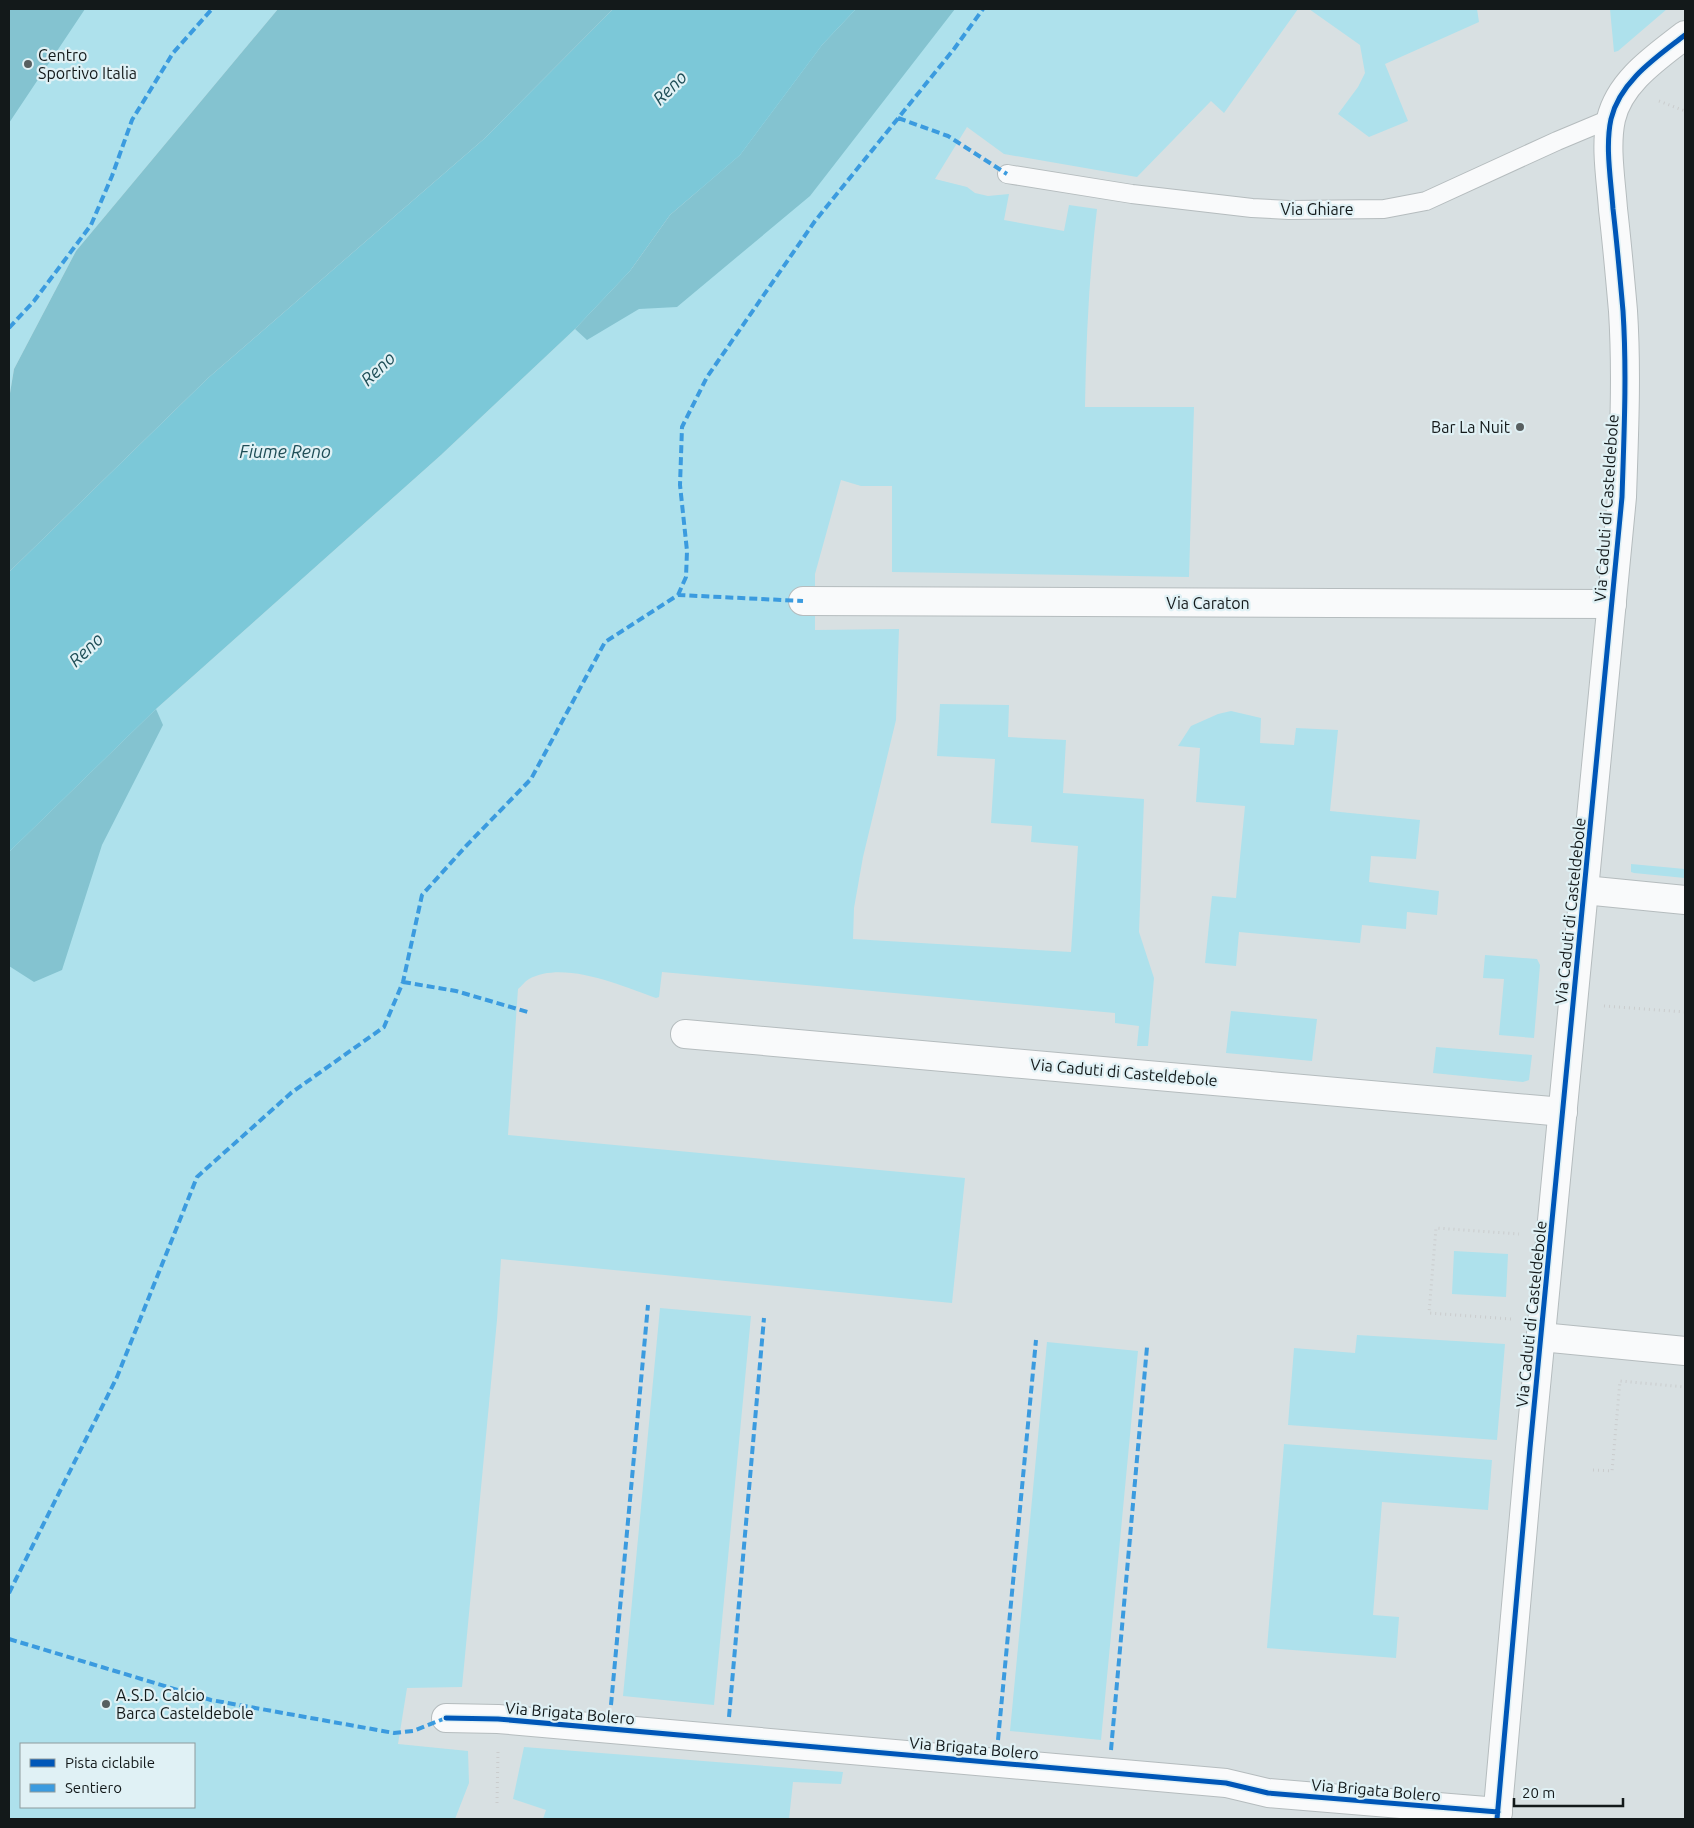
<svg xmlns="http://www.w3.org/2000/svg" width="1694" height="1828" font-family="Ubuntu,sans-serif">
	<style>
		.green { fill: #aee1ec; fill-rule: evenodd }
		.forest { fill: #84c3d0 }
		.water { fill: #7cc8d8 }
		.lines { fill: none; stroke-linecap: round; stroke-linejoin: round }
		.service-casing { stroke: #b5bcbe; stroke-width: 20 }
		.minor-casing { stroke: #b5bcbe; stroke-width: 30 }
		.tertiary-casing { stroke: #b5bcbe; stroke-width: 30 }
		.path { stroke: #cacccd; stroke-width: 3; stroke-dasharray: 1 4; stroke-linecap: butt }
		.service { stroke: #f9fafb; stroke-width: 18 }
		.minor { stroke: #f9fafb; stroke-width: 28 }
		.tertiary { stroke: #f9fafb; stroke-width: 28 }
		.quiet { stroke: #3b9bdf; stroke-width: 4; stroke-dasharray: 8 4; stroke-linecap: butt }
		.cycleway-casing { stroke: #e0f1f5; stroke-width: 8 }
		.cycleway { stroke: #0057b8; stroke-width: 5 }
		.poi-dot { fill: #585f60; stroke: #e0f1f5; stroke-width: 2 }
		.labels { text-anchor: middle; stroke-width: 4.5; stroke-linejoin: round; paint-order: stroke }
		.poi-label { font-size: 16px; fill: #13191a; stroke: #e0f1f5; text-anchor: start }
		.street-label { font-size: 16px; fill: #13191a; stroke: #e0f1f5 }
		.water-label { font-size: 18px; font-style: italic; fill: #1f4e57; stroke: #e0f1f5 }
	</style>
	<rect width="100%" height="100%" fill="#d8e0e2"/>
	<path class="green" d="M 9,9 L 278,9 L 76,251 L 14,369 L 9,399 Z
		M 856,9 L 1298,9 L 1224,113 L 1211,101 L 1137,177 L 1004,154 L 967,127 L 935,179 L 967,187 L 975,193 L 988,196 L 1009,194 L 1004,220 L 1064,231 L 1069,205 L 1097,209 C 1089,275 1086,341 1085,407 L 1194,407 L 1189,577 L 892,572 L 892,486 L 861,486 L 841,480 L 815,574 L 815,630 L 899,629 L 896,720 L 863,857 L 854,908 L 853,939 L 1071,952 L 1078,846 L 1031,842 L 1032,826 L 991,823 L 995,759 L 937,756 L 940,704 L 1009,705 L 1008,737 L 1066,740 L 1063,793 L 1144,799 L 1139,932 L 1154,978 L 1148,1046 L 1137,1046 L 1139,1026 L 1115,1023 L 1115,1013 L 662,972 L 659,997 L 656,998 C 622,986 564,960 529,979 C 525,981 522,986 518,989 L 508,1135 L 965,1178 L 952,1303 L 501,1259 L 497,1320 L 462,1687 L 407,1688 L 398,1744 L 468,1751 L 469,1783 L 455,1819 L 9,1819 L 9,852 L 156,709 L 441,455 L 575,329 L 630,271 L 822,45 ZM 21,1744 L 194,1744 L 194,1807 L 21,1807 Z
		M 1309,9 L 1477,9 L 1479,22 L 1385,64 L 1408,121 L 1369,137 L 1338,114 L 1358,87 L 1365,73 L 1360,45 Z
		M 1610,9 L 1667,9 L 1618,51 L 1614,52 Z
		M 1231,711 L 1261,718 L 1260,743 L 1294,745 L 1296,728 L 1338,730 L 1330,811 L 1420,820 L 1416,859 L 1371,856 L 1369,882 L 1439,891 L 1437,915 L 1407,912 L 1406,929 L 1362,925 L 1360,943 L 1239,932 L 1236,966 L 1205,963 L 1212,896 L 1236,898 L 1245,806 L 1196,802 L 1200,748 L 1178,746 L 1191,726 L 1218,714 Z
		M 1631,864 L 1685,869 L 1685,878 L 1634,873 L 1631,872 Z
		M 1485,955 L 1537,959 L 1540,965 L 1534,1038 L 1499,1035 L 1504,979 L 1483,978 Z
		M 1231,1011 L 1317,1019 L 1312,1061 L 1226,1053 Z
		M 1436,1047 L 1532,1055 L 1529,1080 L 1523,1082 L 1433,1073 Z
		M 1454,1251 L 1508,1254 L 1506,1297 L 1452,1294 Z
		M 660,1308 L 751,1316 L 714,1705 L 623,1696 Z
		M 1357,1335 L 1505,1344 L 1497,1440 L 1288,1425 L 1294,1348 L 1355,1353 Z
		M 1047,1342 L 1138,1351 L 1101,1740 L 1010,1731 Z
		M 1284,1444 L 1492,1460 L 1488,1510 L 1382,1502 L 1373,1615 L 1399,1617 L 1396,1658 L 1267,1648 Z
		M 524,1747 L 843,1772 L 841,1784 L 793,1782 L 789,1819 L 543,1819 L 546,1810 L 513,1799 Z"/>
	<path class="forest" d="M 9,9 L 85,9 L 9,123 Z
		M 278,9 L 613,9 L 485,138 L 208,378 L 9,572 L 9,399 L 14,369 L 76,251 Z
		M 856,9 L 955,9 L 810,196 L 677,307 L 639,309 L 587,340 L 575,329 L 630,271 L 670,215 L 740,155 L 822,45 Z
		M 156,709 L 163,725 L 102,845 L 62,970 L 34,982 L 9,966 L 9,852 Z"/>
	<path class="water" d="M 613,9 L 856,9 L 822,45 L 740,155 L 670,215 L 630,271 L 575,329 L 441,455 L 156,709 L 9,852 L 9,572 L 208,378 L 485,138 Z"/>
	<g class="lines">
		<defs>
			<path id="service" d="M 1007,174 L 1132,194 L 1252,208 L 1289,210 L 1384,209 L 1426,201 L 1557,141 L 1612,118"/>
			<path id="minor" d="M 803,601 L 1612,604
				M 1584,890 L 1685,900
				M 685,1034 L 1563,1112
				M 1541,1337 L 1685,1351
				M 446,1718 L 498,1719 L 1226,1783 L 1268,1793 L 1498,1812"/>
			<path id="tertiary" d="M 1497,1819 L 1530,1448 L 1622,497 C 1624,435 1627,373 1623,311 C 1620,277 1617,243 1613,209 C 1611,180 1605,147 1611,119 C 1620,81 1657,57 1685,35"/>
		</defs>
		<use href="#service" class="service-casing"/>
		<use href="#minor" class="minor-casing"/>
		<use href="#tertiary" class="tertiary-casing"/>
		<path class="path" d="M 1659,101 L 1685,111
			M 1604,1006 L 1685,1012
			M 1511,1319 L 1429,1313 L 1436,1228 L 1519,1234
			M 1593,1470 L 1612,1471 L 1620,1381 L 1685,1387
			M 497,1803 L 498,1751"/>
		<use href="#service" class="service"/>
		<use href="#minor" class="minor"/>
		<use href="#tertiary" class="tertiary"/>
		<path class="quiet" d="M 898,118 L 948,136 L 1007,174
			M 9,328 L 34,301 L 91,225 L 112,176 L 132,120 L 173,53 L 212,9
			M 678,595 L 686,577 L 687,551 L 680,485 L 682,427 L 707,377 L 815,221 L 954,49 L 983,9
			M 403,982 L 456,991 L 531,1013
			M 9,1593 L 117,1377 L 197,1177 L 291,1093 L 384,1027 L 403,982 L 422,895 L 466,846 L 531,779 L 605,642 L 678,595 L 803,601
			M 9,1639 L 211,1700 L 394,1733 L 413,1731 L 446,1718
			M 611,1705 L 648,1305
			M 729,1717 L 764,1318
			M 998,1740 L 1036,1340
			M 1111,1750 L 1147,1347"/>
		<defs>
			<path id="cycleway" d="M 446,1718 L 498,1719 L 1226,1783 L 1268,1793 L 1498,1812
				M 1497,1819 L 1530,1448 L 1622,497 C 1624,435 1627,373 1623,311 C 1620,277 1617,243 1613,209 C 1611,180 1605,147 1611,119 C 1620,81 1657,57 1685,35"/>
		</defs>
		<use href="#cycleway" class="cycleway-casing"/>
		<use href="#cycleway" class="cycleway"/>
	</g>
	<g class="poi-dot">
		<circle cx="28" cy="64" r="5"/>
		<circle cx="1520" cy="427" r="5"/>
		<circle cx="106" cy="1704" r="5"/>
	</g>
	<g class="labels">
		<g class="poi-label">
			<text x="38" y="61">Centro<tspan x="38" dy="18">Sportivo Italia</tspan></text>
			<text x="1510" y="433" text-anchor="end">Bar La Nuit</text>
			<text x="116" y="1701">A.S.D. Calcio<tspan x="116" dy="18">Barca Casteldebole</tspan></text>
		</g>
		<g class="street-label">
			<text x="1317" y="215">Via Ghiare</text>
			<text transform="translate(1606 508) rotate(-86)" y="6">Via Caduti di Casteldebole</text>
			<text x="1208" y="609">Via Caraton</text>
			<text transform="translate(1570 911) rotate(-84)" y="6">Via Caduti di Casteldebole</text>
			<text transform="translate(1124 1072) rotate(5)" y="6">Via Caduti di Casteldebole</text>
			<text transform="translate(1531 1314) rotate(-84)" y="6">Via Caduti di Casteldebole</text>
			<text transform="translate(570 1713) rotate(5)" y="6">Via Brigata Bolero</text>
			<text transform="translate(974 1748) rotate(5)" y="6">Via Brigata Bolero</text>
			<text transform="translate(1376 1790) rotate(5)" y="6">Via Brigata Bolero</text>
		</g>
		<g class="water-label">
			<text transform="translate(670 88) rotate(-45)" y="6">Reno</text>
			<text transform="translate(378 369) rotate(-44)" y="6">Reno</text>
			<text x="285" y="458">Fiume Reno</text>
			<text transform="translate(86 650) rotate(-44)" y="6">Reno</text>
		</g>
	</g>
	<rect width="1694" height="1828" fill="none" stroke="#13191a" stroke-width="20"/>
	<rect x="20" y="1743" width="175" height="65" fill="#e0f1f5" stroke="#8e9b9d"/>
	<rect x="30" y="1759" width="25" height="8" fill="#0057b8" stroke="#8e9b9d"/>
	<text x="65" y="1768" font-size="15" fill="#13191a">Pista ciclabile</text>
	<rect x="30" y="1784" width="25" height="8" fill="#3b9bdf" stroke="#8e9b9d"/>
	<text x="65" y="1793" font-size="15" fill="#13191a">Sentiero</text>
	<path d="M1514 1798v8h109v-8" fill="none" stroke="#13191a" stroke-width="2.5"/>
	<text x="1522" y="1798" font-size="15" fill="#13191a" stroke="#e0f1f5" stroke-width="4" paint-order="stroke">20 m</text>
</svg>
